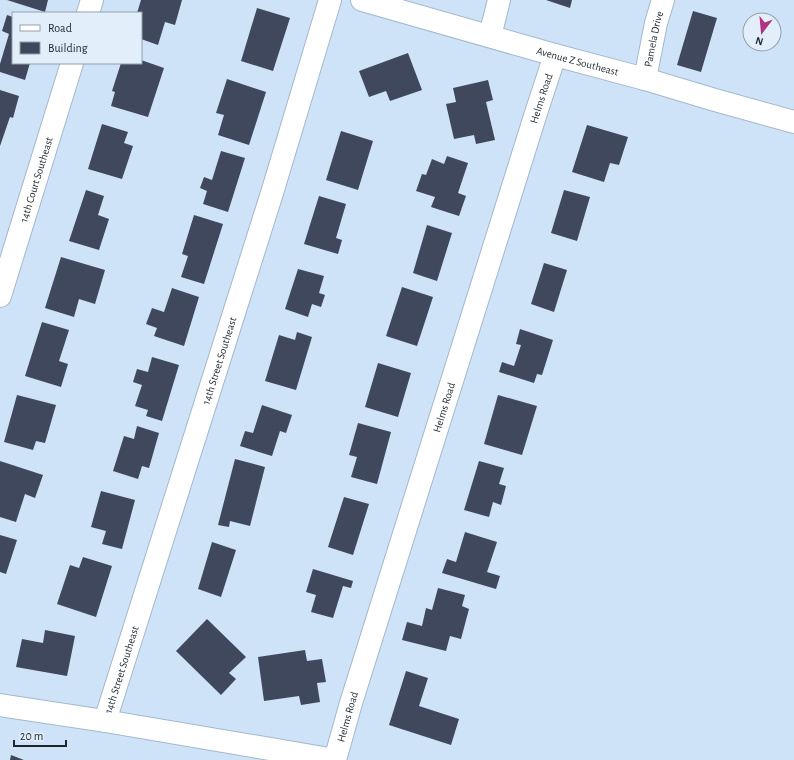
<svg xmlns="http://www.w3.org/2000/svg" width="794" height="760" font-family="'Alegreya Sans',sans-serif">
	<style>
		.building { fill: #40485d }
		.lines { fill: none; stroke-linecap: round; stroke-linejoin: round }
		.minor-casing { stroke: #a4b8cc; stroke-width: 24 }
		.minor { stroke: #fff; stroke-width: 22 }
		.labels { text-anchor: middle; stroke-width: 4; stroke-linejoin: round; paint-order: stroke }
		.street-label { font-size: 11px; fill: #1f262e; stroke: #e2effb }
	</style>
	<rect width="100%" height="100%" fill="#cee3f7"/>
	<path class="building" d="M 7,0 L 48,0 L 45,12 Z
		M 141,0 L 182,0 L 175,25 L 165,22 L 158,45 L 141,39 L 141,13 L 137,13 Z
		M 546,0 L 572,0 L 570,8 Z
		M 257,8 L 290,18 L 273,71 L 241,61 Z
		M 693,11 L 717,18 L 701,72 L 677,65 Z
		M 7,15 L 13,17 L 13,63 L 30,63 L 25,80 L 0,72 L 0,64 L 9,34 L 2,31 Z
		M 408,53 L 422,90 L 390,101 L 386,91 L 369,97 L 359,71 Z
		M 141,60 L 164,68 L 148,117 L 111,106 L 115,92 L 112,91 L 121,63 L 141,63 Z
		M 227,79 L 266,92 L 249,145 L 218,135 L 224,115 L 216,113 Z
		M 488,80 L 493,100 L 486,102 L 495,140 L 476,144 L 474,135 L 454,139 L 446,104 L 456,102 L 453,88 Z
		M 0,90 L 19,96 L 13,118 L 10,117 L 0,146 Z
		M 102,124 L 128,132 L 124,143 L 133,146 L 122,179 L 88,169 Z
		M 587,125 L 628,137 L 619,165 L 610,163 L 604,182 L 572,172 Z
		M 341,131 L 373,141 L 358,190 L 326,180 Z
		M 221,151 L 245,158 L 228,212 L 203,204 L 207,191 L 200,188 L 204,177 L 212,180 Z
		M 447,156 L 468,163 L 458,193 L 466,196 L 459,216 L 431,207 L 435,197 L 416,191 L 422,174 L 426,175 L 432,159 L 444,164 Z
		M 86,190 L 104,196 L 98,215 L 109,219 L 99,250 L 69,241 Z
		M 564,190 L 590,197 L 577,241 L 551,233 Z
		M 319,196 L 346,204 L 336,238 L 342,240 L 338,254 L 304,244 Z
		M 194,215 L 223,224 L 204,284 L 181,277 L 188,256 L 182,254 Z
		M 427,225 L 452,233 L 437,281 L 413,273 Z
		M 61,257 L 105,270 L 95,304 L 79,299 L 74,317 L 45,308 Z
		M 544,263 L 567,270 L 554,312 L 531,304 Z
		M 298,269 L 324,276 L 319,293 L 325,295 L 321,307 L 312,304 L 308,317 L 285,309 Z
		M 402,287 L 433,297 L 417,346 L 386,336 Z
		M 172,288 L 199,297 L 184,346 L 154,336 L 157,328 L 146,324 L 152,308 L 164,312 Z
		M 42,322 L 69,330 L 59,361 L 68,364 L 61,387 L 25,376 Z
		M 520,329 L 553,340 L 542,375 L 537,374 L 534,383 L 499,372 L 502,362 L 514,366 L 521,345 L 516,344 Z
		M 297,332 L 312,337 L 296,390 L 265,381 L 279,335 L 295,340 Z
		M 152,357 L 179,365 L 162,421 L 146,416 L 148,410 L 135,406 L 142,385 L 133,382 L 137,369 L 148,372 Z
		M 378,363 L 411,373 L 398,417 L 365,407 Z
		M 17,395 L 56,405 L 45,443 L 36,441 L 33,450 L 4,442 Z
		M 498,395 L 537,406 L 522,455 L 484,444 Z
		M 262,405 L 292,415 L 286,433 L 280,431 L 272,456 L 240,446 L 245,431 L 253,433 Z
		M 358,423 L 391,432 L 377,484 L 351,477 L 357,457 L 349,455 Z
		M 137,426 L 159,433 L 149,468 L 142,466 L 138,479 L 113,471 L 124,436 L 134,439 Z
		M 235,459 L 265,467 L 250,526 L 230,521 L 229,527 L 218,525 Z
		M 0,461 L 43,475 L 35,498 L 25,494 L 16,522 L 0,517 Z
		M 479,461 L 504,468 L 499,484 L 506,486 L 501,505 L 493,502 L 489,517 L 464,510 Z
		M 101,491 L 135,500 L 122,549 L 102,544 L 106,531 L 91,527 Z
		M 344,497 L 369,504 L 353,555 L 328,547 Z
		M 465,532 L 497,542 L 487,572 L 500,576 L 496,589 L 442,573 L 447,559 L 456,562 Z
		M 0,535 L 17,540 L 6,574 L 0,572 Z
		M 212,542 L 236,550 L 221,597 L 198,589 Z
		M 83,557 L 112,566 L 96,617 L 57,604 L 70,565 L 79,568 Z
		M 313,569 L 353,581 L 351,588 L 343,586 L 333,618 L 311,612 L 316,595 L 306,592 Z
		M 438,588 L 465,595 L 462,606 L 469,609 L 461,639 L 450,636 L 446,651 L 402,640 L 407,622 L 422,626 L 426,608 L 432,610 Z
		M 207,619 L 246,657 L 229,673 L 236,679 L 221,695 L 176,651 Z
		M 45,630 L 75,636 L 67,676 L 16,667 L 22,639 L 43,643 Z
		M 305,650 L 307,661 L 322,659 L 326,682 L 317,683 L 320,702 L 301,705 L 299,696 L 264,701 L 258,657 Z
		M 406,671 L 428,678 L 419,706 L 459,719 L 451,745 L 389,725 Z
		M 11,755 L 24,760 L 10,760 Z"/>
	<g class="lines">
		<defs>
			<g id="minor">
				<path id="s1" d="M 362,0 L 555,55 L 645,79 L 715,100 L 794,122"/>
				<path d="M 88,13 L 92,0"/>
				<path d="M 490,36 L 499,0"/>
				<path id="s2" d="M 645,79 L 656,23 L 663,0"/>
				<path id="s3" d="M 0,296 L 72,63"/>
				<path d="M 0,705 L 105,721 L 335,760"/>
				<path id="s4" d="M 105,721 L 272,193 L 330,0"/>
				<path id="s5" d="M 335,760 L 351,703 L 536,113 L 555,55"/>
			</g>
		</defs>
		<use href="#minor" class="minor-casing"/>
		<use href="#minor" class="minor"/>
	</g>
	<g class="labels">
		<g class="street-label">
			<text dy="4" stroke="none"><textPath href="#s2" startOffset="41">Pamela Drive</textPath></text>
			<text dy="4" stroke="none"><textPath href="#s1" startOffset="224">Avenue Z Southeast</textPath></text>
			<text dy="4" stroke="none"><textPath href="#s5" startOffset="693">Helms Road</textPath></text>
			<text dy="4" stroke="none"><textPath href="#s3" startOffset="122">14th Court Southeast</textPath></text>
			<text dy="4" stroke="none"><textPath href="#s4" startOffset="378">14th Street Southeast</textPath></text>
			<text dy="4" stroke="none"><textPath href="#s5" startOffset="369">Helms Road</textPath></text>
			<text dy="4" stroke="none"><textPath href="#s4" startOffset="54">14th Street Southeast</textPath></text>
			<text dy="4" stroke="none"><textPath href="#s5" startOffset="45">Helms Road</textPath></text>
		</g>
	</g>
	<rect x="12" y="12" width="130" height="52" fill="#e2effb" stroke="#949fa9"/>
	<rect x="20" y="25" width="20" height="6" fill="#ffffff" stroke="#949fa9"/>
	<text x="48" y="32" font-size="12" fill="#1f262e">Road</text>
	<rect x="20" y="42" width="20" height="12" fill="#40485d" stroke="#949fa9"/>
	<text x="48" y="52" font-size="12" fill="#1f262e">Building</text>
	<g transform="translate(762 32) rotate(196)"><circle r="19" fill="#e2effb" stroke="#949fa9"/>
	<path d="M0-3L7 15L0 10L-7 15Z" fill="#b1327f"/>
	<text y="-6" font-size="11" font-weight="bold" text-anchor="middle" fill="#1f262e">N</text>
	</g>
	<path d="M14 740v6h52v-6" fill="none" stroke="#1f262e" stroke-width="2"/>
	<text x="20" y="740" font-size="12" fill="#1f262e" stroke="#e2effb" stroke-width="3" paint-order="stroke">20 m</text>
</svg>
